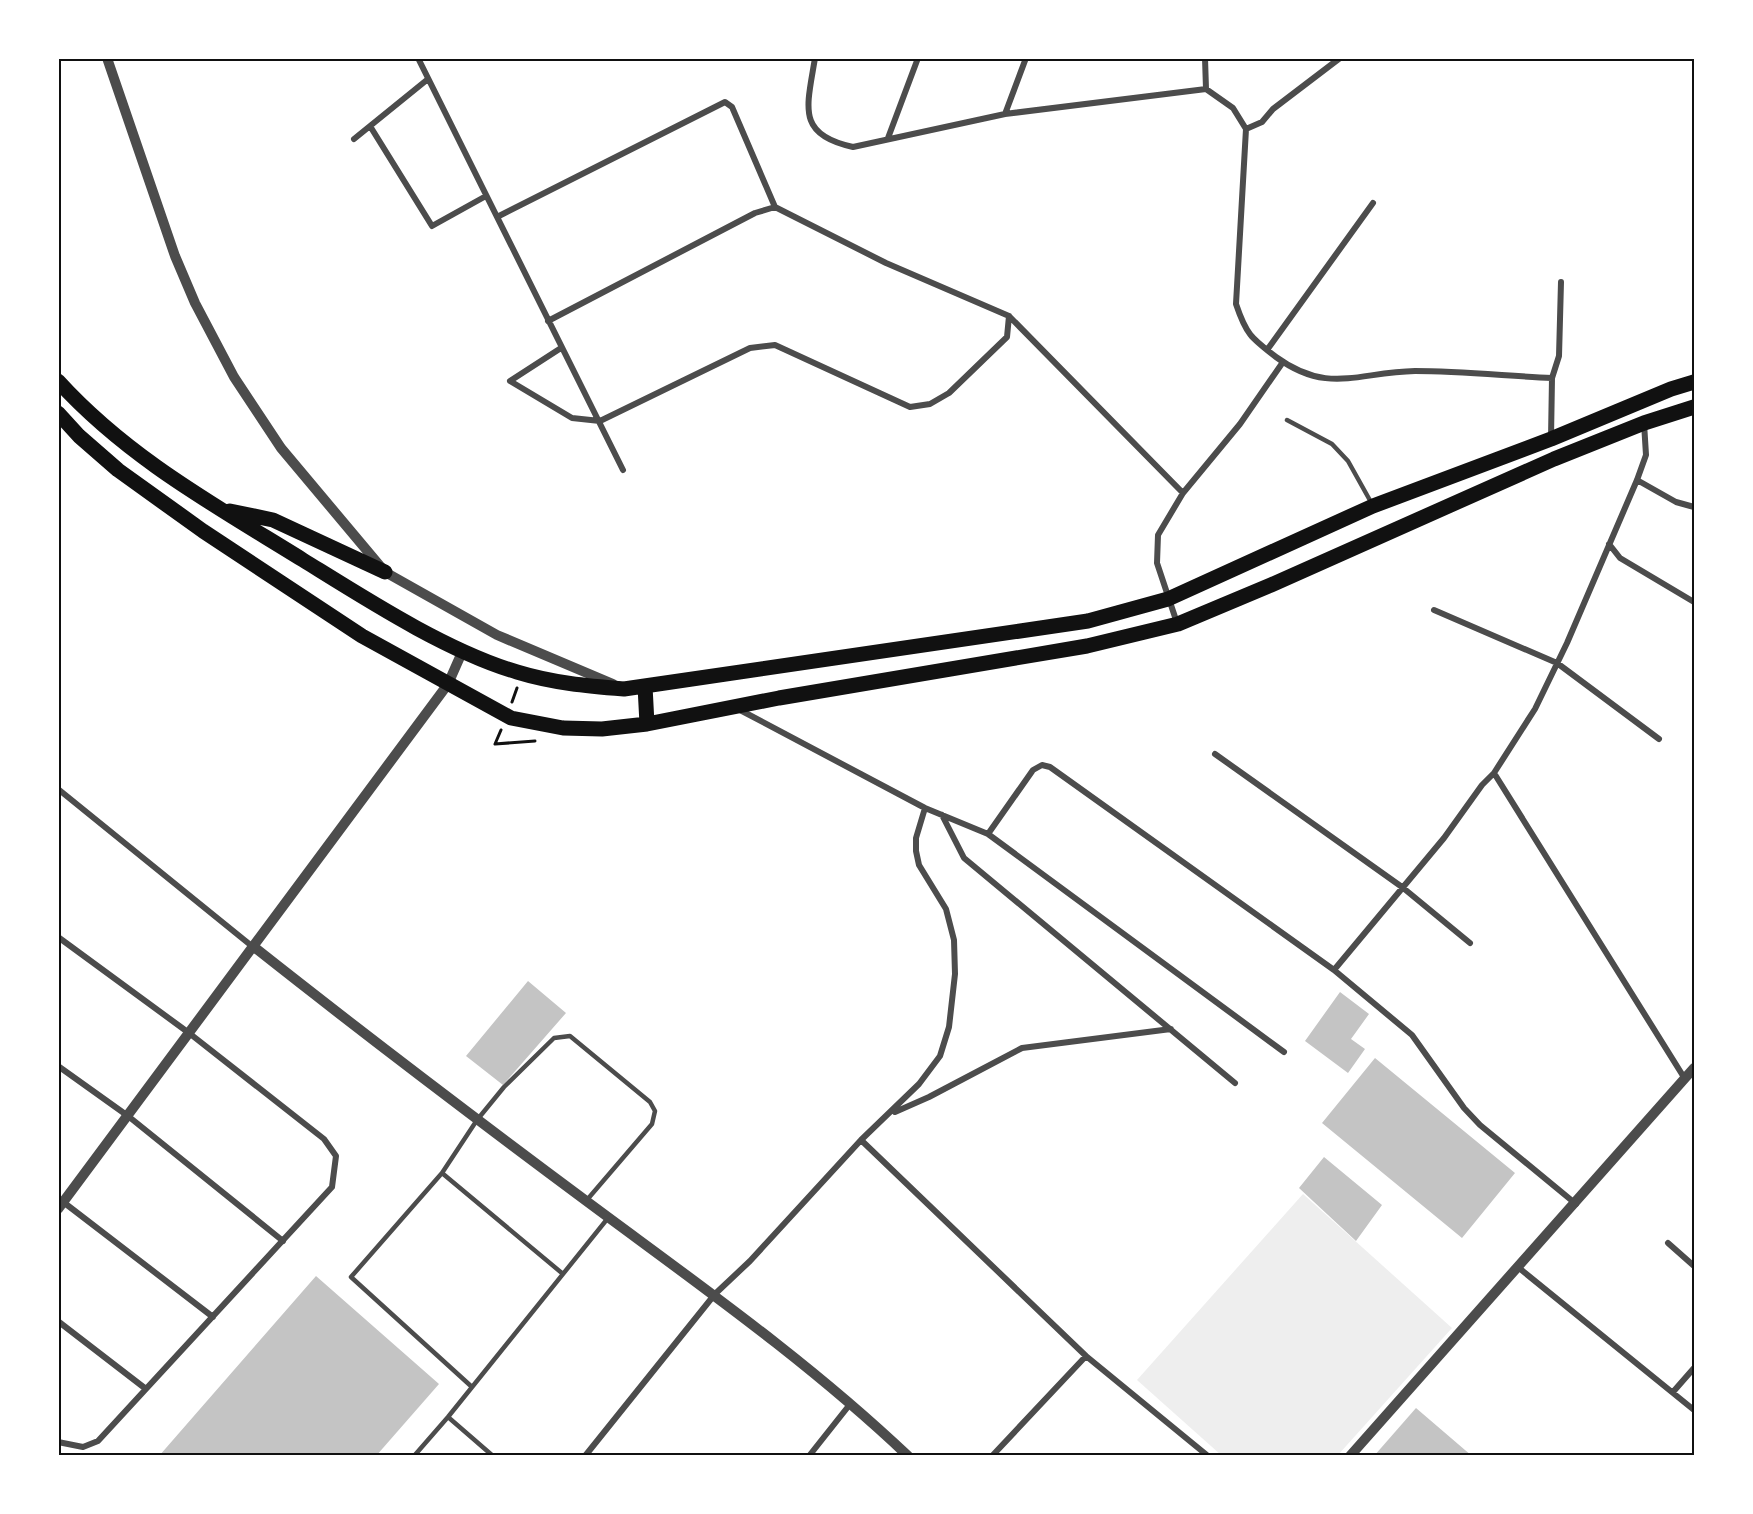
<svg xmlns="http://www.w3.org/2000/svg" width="1753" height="1514" font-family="Karla,sans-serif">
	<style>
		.green { fill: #eee }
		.building { fill: #c4c4c4 }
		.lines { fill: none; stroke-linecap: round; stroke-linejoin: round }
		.path { stroke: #111; stroke-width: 3 }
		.service { stroke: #4c4c4c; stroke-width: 4.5 }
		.minor { stroke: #4c4c4c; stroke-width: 6 }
		.tertiary { stroke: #4c4c4c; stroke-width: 10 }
		.primary { stroke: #111; stroke-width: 15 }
		.neatline { fill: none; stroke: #111; stroke-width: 2 }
	</style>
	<rect width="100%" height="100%" fill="#fff"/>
	<path class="green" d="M 1303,1194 L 1452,1328 L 1338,1455 L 1221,1455 L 1137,1380 Z"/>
	<path class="building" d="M 528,981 L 566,1013 L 503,1085 L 466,1056 Z
		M 1340,992 L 1369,1014 L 1351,1039 L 1365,1049 L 1348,1073 L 1305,1041 Z
		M 1375,1058 L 1515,1173 L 1462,1238 L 1322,1123 Z
		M 1324,1157 L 1382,1205 L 1356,1241 L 1299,1188 Z
		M 316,1276 L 439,1384 L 376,1456 L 159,1456 Z
		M 1416,1408 L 1472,1456 L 1374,1456 Z"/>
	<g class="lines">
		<path class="path" d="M 512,702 L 517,688
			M 501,730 L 495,744 L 535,741"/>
		<path class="service" d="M 1287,420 L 1332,444 L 1348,461 L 1372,504
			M 442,1173 L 563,1274
			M 472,1387 L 351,1277 L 442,1173 L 477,1120 L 504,1087 L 554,1038 L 570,1036 L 650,1102 L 655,1111 L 652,1124 L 586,1201
			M 448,1417 L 493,1456
			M 414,1456 L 448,1417 L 608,1218"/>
		<path class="minor" d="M 418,58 L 623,470
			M 815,58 C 807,107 796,135 853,147 L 1005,114 L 1206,89 L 1233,108 L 1246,129 L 1236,304 C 1246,334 1251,338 1276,357 C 1328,395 1358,372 1415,371 C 1461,371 1507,376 1552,378
			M 1205,58 L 1206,89
			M 1005,114 L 1026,58
			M 370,126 L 432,226 L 486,196
			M 1246,129 L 1262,122 L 1273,109 L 1340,58
			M 888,138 L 918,58
			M 354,139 L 428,79
			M 497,217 L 725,102 L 732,107 L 775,207 L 886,263 L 1009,316 L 1183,493
			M 548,321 L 755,213 L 775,207
			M 561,348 L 510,381 L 572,418 L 600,421 L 750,348 L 775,345 L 910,407 L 930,404 L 949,393 L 1007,337 L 1009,316
			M 1267,350 L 1373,203
			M 1551,438 L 1552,378 L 1559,356 L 1561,282
			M 1637,480 L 1676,502 L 1694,507
			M 1609,544 L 1620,558 L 1694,602
			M 1434,610 L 1557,663 L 1659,739
			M 1177,623 L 1157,563 L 1158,535 L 1183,493 L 1240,424 L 1283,362
			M 740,710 L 925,808 L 988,834 L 1284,1052
			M 1215,754 L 1402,887 L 1470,943
			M 1494,773 L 1685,1079
			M 58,789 L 253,947
			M 942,815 L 964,858 L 1235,1083
			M 988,834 L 1033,770 L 1042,765 L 1050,767 L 1334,970 L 1412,1035 L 1464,1108 L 1480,1125 L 1576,1204
			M 58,937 L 189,1033 L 324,1139 L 336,1156 L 332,1187 L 98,1441 L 83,1447 L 58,1442
			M 1334,970 L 1444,838 L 1482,785 L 1494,773 L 1535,709 L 1567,643 L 1637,480 L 1646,455 L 1644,423
			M 58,1066 L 128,1116 L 283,1241
			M 895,1112 L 929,1097 L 1022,1048 L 1171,1029
			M 861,1140 L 1086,1356 L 1208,1456
			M 58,1198 L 213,1317
			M 1668,1243 L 1694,1266
			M 1519,1268 L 1694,1410
			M 59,1322 L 146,1389
			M 1673,1392 L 1694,1368
			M 585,1456 L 715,1294 L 750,1261 L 861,1140 L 919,1084 L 940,1056 L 949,1027 L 955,974 L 954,940 L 946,909 L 919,865 L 916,851 L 916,838 L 925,808
			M 809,1456 L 851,1403
			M 992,1456 L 1086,1356"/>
		<path class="tertiary" d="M 107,58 L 175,256 L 195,303 L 234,377 L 281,448 L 385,572 L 497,635 L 613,684
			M 254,947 C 364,1034 476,1119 589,1203 C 698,1284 809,1362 908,1456
			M 58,1209 L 448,684 L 463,650
			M 1350,1456 L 1694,1068"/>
		<path class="primary" d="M 58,381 C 128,458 216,506 303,560 C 366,599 446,651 517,672 C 553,683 587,686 624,689 L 1088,621 L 1168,599 L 1373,506 L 1551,439 L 1671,389 L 1694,382
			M 58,413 L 79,436 L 118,470 L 203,531 L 362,636 L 511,718 L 563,728 L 602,729 L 647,724 L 779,698 L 1087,646 L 1178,624 L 1271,585 L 1554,459 L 1644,423 L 1694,407
			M 230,511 L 273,520 L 385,572
			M 645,686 L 647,724"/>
	</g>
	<rect width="1753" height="1514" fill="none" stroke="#ffffff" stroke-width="120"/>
	<rect x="60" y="60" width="1633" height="1394" class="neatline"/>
</svg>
